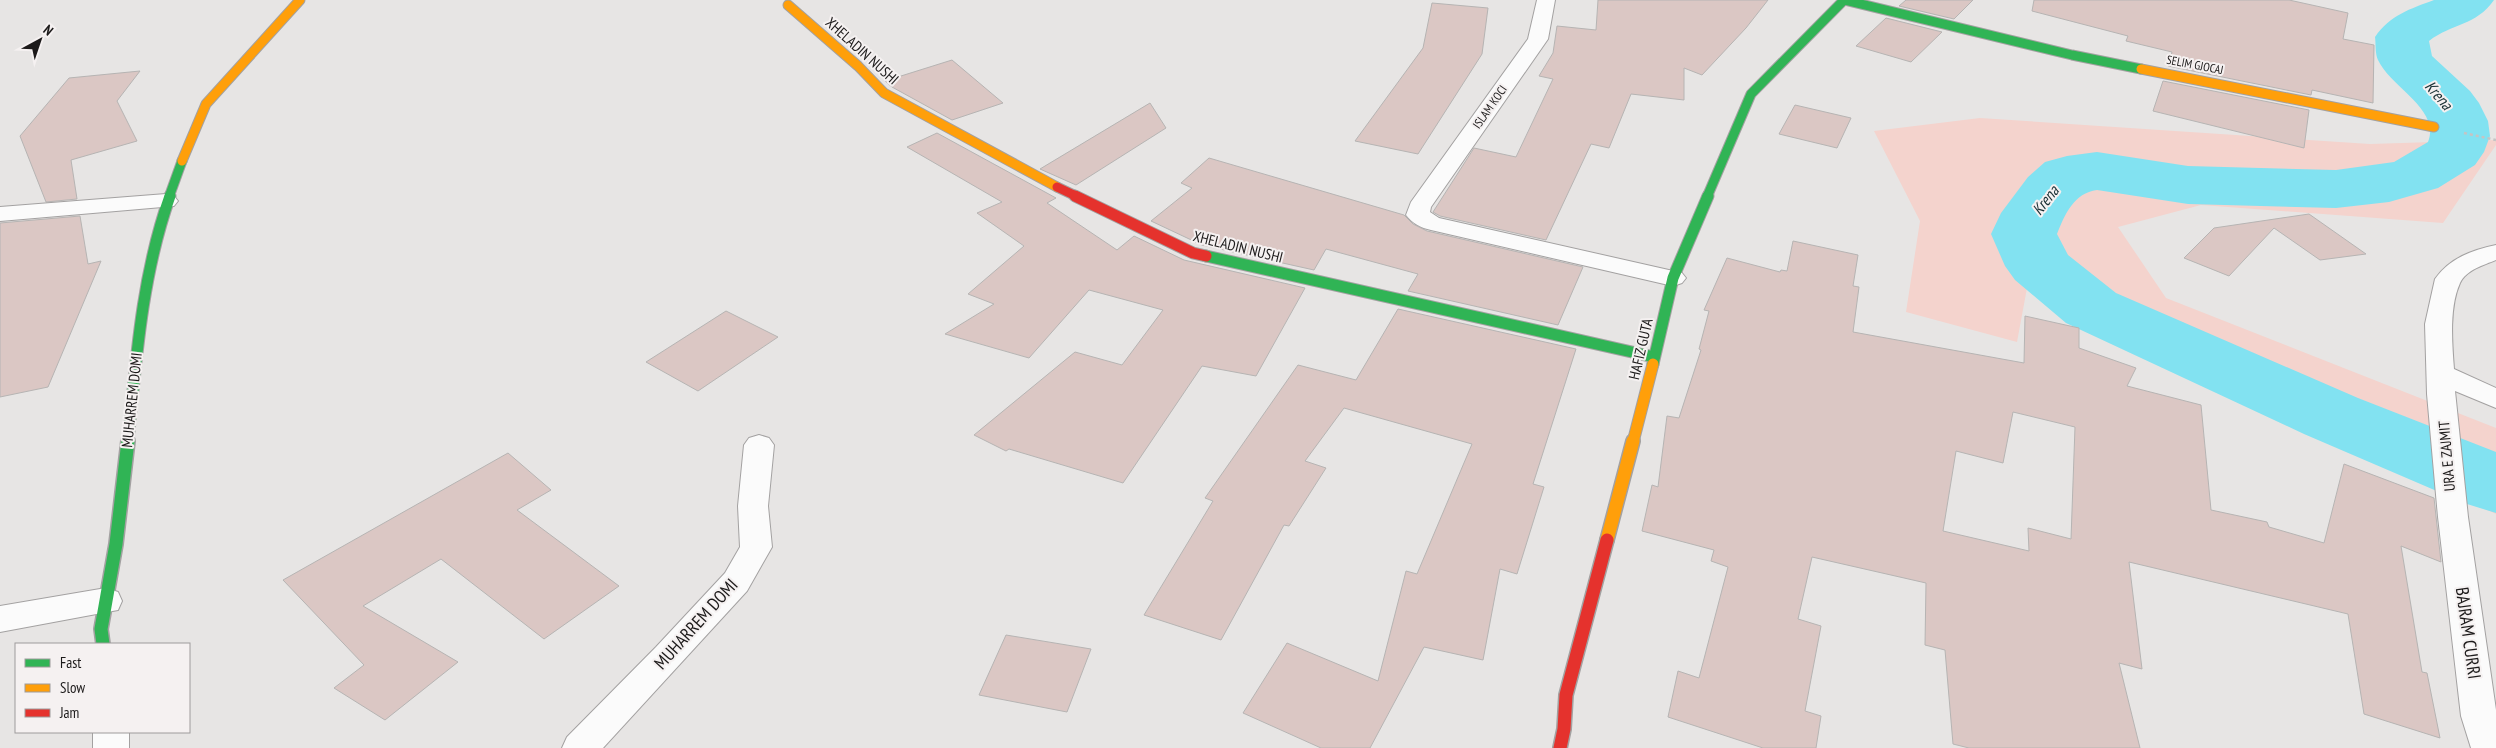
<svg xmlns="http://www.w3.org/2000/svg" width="2496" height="748" font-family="'PT Sans Narrow',sans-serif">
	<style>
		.green { fill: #f4d3cd }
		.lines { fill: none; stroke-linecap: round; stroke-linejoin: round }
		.river { fill: #82e2f1; fill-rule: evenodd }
		.building { fill: #dbc7c4; stroke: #b6b4b3; fill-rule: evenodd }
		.street-casing { stroke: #a3a1a1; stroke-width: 2 }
		.fast-far2-casing { stroke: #a3a1a1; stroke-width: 11 }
		.fast-far1-casing { stroke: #a3a1a1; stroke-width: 13 }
		.fast-casing { stroke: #a3a1a1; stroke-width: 16 }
		.slow-far2-casing { stroke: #a3a1a1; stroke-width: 11 }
		.slow-far1-casing { stroke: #a3a1a1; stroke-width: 13 }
		.slow-casing { stroke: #a3a1a1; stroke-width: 16 }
		.jam-far2-casing { stroke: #a3a1a1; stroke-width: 11 }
		.jam-far1-casing { stroke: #a3a1a1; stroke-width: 13 }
		.jam-casing { stroke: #a3a1a1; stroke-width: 16 }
		.path { stroke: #c5c4c4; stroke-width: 2.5; stroke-dasharray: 3 3; stroke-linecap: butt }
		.street { fill: #fbfbfb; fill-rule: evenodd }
		.fast-far2 { stroke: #30b455; stroke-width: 9 }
		.fast-far1 { stroke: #30b455; stroke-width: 11 }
		.fast { stroke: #30b455; stroke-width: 13 }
		.slow-far2 { stroke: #ff9f0a; stroke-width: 9 }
		.slow-far1 { stroke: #ff9f0a; stroke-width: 11 }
		.slow { stroke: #ff9f0a; stroke-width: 13 }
		.jam-far2 { stroke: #e5322d; stroke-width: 9 }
		.jam-far1 { stroke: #e5322d; stroke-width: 11 }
		.jam { stroke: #e5322d; stroke-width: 13 }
		.labels { text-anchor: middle; stroke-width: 4; stroke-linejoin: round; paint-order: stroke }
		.far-street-label { font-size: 12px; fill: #1c1a1a; stroke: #f5f1f1 }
		.street-label { font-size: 15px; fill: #1c1a1a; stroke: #f5f1f1 }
		.water-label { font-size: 16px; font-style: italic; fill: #182f33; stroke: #f5f1f1 }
		.near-street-label { font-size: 18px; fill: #1c1a1a; stroke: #f5f1f1 }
	</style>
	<rect width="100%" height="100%" fill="#e7e5e4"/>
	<path class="green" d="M 1980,118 L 2370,144 L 2496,140 L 2496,145 L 2443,223 L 2201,205 L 2118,227 L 2166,298 L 2496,428 L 2496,514 L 2269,410 L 2027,288 L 2017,342 L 1906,312 L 1920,221 L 1874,131 Z"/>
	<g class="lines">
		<path class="river" d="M 2434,0 L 2494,0 C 2476,26 2452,23 2429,41 L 2432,56 L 2470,91 L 2479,103 L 2488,121 L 2490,136 L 2484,152 L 2475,165 L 2438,188 L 2389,202 L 2336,208 L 2188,204 L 2097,190 C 2074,193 2065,214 2057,234 L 2068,255 L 2116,293 L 2358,398 L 2496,452 L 2496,513 L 2467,504 L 2304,434 L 2066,323 L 2015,280 L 2005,266 L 1991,234 L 2001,213 L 2028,177 L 2045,162 L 2067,156 L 2097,152 L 2188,166 L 2336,170 L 2394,162 L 2428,142 C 2441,109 2391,88 2378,60 C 2375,54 2376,44 2375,37 C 2390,15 2410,9 2434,0 Z"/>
	</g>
	<path class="building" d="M 1598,0 L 1768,0 L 1746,28 L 1702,75 L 1684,68 L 1684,100 L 1631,94 L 1609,148 L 1591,144 L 1546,240 L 1440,216 L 1433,212 L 1474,148 L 1516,157 L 1553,79 L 1539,76 L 1553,53 L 1557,26 L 1596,30 Z
		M 1906,0 L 1973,0 L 1954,19 L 1899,6 Z
		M 2034,0 L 2289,0 L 2348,13 L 2343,39 L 2374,45 L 2373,103 L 2312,90 L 2311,95 L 2168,66 L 2172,52 L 2126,41 L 2128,36 L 2032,11 Z
		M 1432,3 L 1488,8 L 1482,54 L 1418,154 L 1355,141 L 1423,48 Z
		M 1886,18 L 1942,32 L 1911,62 L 1856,46 Z
		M 952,60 L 1003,103 L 952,120 L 892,87 L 885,81 Z
		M 140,71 L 117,101 L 137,141 L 71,160 L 77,199 L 46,202 L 20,136 L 69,78 Z
		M 2163,81 L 2309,110 L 2304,148 L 2153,111 Z
		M 1150,103 L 1166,128 L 1076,185 L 1040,169 Z
		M 1795,105 L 1851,118 L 1837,148 L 1779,134 Z
		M 937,133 L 1056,198 L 1047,203 L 1117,250 L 1134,236 L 1184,260 L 1305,288 L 1256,376 L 1202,366 L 1123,483 L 1009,449 L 1006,451 L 974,435 L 1075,352 L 1122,365 L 1163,310 L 1089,290 L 1029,358 L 945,334 L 994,304 L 968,294 L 1024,246 L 977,213 L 1002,202 L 907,147 Z
		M 1209,158 L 1404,215 L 1413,224 L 1427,231 L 1583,267 L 1558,325 L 1408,291 L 1418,274 L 1326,249 L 1314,270 L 1202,245 L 1151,221 L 1192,188 L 1181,183 Z
		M 2309,214 L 2366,254 L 2320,260 L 2274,228 L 2229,276 L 2184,258 L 2214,228 Z
		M 80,216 L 88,264 L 101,261 L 48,387 L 0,397 L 0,223 Z
		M 1793,241 L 1858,255 L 1853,286 L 1859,287 L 1853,332 L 2024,363 L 2025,316 L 2079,328 L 2079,348 L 2136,368 L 2127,386 L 2201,405 L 2211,510 L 2267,522 L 2269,527 L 2324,543 L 2344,464 L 2434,498 L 2441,562 L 2401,546 L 2422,672 L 2427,673 L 2440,738 L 2364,714 L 2348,614 L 2129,562 L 2142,669 L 2119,663 L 2140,748 L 1969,748 L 1953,744 L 1945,650 L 1925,645 L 1926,583 L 1812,557 L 1798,619 L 1821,626 L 1805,711 L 1821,716 L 1816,748 L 1763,748 L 1668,717 L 1678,671 L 1699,678 L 1728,567 L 1711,561 L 1714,550 L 1642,531 L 1652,485 L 1658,487 L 1667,416 L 1679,418 L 1701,350 L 1699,349 L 1709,311 L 1704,310 L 1727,258 L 1780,272 L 1781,270 L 1787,271 ZM 2013,412 L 2075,427 L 2071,539 L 2028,528 L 2029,551 L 1943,531 L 1956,451 L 2003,463 Z
		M 1398,309 L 1576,349 L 1533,484 L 1544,487 L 1517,574 L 1500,569 L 1483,660 L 1424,647 L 1370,748 L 1321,748 L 1243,713 L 1287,643 L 1378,681 L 1406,571 L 1417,574 L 1472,444 L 1344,408 L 1305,461 L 1326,468 L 1289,526 L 1284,525 L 1221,640 L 1144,615 L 1213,501 L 1205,498 L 1298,365 L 1356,380 Z
		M 726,311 L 778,337 L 698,391 L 646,362 Z
		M 508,453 L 551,490 L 517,510 L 619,586 L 544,639 L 441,559 L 363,606 L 458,662 L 385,720 L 334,688 L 364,665 L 283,580 Z
		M 1006,635 L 1091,649 L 1067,712 L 979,695 Z"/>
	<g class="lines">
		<defs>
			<path id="street" d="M 1537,0 L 1555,0 L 1548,39 L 1431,207 L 1430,212 L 1439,218 L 1682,273 L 1686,278 L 1682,283 L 1673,286 L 1431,230 C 1421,228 1412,223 1406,215 L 1411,202 L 1528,39 Z
				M 166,194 L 174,196 L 178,201 L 174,206 L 0,221 L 0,207 Z
				M 2496,245 L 2496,260 C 2484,265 2466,270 2460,283 C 2449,307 2452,343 2454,369 L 2496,388 L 2496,408 L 2455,391 L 2468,517 L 2496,710 L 2496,748 L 2471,748 L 2461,716 L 2438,517 L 2427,394 L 2425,324 L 2435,279 C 2450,258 2472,250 2496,245 Z
				M 759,435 L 769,438 L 774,445 L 768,506 L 772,547 L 747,591 L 603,748 L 562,748 L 567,737 L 656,647 L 725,573 L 740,547 L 738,506 L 744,445 L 749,438 Z
				M 106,588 L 118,592 L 122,601 L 118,610 L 0,632 L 0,606 Z
				M 93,732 L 129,732 L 129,748 L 93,748 Z"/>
			<path id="fast-far2" d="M 1844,0 L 2072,55 L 2141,69
				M 169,197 L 182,161
				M 1707,197 L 1751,94 L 1844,0"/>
			<path id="fast-far1" d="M 1206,256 L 1654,357
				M 1653,364 L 1673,278 L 1708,196
				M 128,442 C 136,360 142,274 170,196"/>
			<path id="fast" d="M 103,644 L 101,629 L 116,544 L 128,441"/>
			<path id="slow-far2" d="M 788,5 L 858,66 L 884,93 L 1057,187
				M 2141,69 L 2434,127
				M 182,161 L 206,104 L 300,0"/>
			<path id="slow-far1" d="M 1633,442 L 1653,364"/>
			<path id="slow" d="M 1607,540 L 1633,441"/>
			<path id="jam-far2" d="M 1057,187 L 1078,197"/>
			<path id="jam-far1" d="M 1075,196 L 1193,253 L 1206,256"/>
			<path id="jam" d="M 1560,748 L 1564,729 L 1566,695 L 1607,540"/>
		</defs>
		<use href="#street" class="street-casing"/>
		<use href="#fast-far2" class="fast-far2-casing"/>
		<use href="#fast-far1" class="fast-far1-casing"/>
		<use href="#fast" class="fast-casing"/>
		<use href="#slow-far2" class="slow-far2-casing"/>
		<use href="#slow-far1" class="slow-far1-casing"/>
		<use href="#slow" class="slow-casing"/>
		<use href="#jam-far2" class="jam-far2-casing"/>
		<use href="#jam-far1" class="jam-far1-casing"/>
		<use href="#jam" class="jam-casing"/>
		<path class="path" d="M 2464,133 L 2496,140"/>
		<use href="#street" class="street"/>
		<use href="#fast-far2" class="fast-far2"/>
		<use href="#fast-far1" class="fast-far1"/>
		<use href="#fast" class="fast"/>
		<use href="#slow-far2" class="slow-far2"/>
		<use href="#slow-far1" class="slow-far1"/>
		<use href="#slow" class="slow"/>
		<use href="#jam-far2" class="jam-far2"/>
		<use href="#jam-far1" class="jam-far1"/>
		<use href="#jam" class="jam"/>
	</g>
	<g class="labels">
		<g class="far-street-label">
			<text transform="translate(2195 65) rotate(11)" y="4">SELIM GJOCAJ</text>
			<text transform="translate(1490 107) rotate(-55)" y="4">ISLAM KOCI</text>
		</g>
		<g class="street-label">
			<text transform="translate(862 51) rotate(42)" y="5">XHELADIN NUSHI</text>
			<text transform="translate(1238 247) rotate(14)" y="5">XHELADIN NUSHI</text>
			<text transform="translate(1641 349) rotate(-77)" y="5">HAFIZ GUTA</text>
			<text transform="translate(132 400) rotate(-84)" y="5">MUHARREM DOMI</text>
			<text transform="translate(2447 456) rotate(-95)" y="5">URA E ZAJMIT</text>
		</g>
		<g class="water-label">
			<text transform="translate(2439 95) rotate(49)" y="6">Krena</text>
			<text transform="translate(2045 200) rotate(-52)" y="6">Krena</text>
		</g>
		<g class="near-street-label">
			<text transform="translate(696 624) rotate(-48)" y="6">MUHARREM DOMI</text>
			<text transform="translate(2468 633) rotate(82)" y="6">BAJRAM CURRI</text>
		</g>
	</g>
	<rect x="15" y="643" width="175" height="90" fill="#f5f1f1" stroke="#9e9b9b"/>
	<rect x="25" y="659" width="25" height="8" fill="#30b455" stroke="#9e9b9b"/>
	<text x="60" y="668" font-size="15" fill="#1c1a1a">Fast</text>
	<rect x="25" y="684" width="25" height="8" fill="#ff9f0a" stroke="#9e9b9b"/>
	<text x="60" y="693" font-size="15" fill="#1c1a1a">Slow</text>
	<rect x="25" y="709" width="25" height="8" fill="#e5322d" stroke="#9e9b9b"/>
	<text x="60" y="718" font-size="15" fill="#1c1a1a">Jam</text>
	<g transform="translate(40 40) rotate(40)" stroke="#f5f1f1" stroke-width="4" paint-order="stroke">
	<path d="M0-4L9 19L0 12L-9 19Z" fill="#1c1a1a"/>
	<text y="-8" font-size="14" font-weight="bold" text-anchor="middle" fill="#1c1a1a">N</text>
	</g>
</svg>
